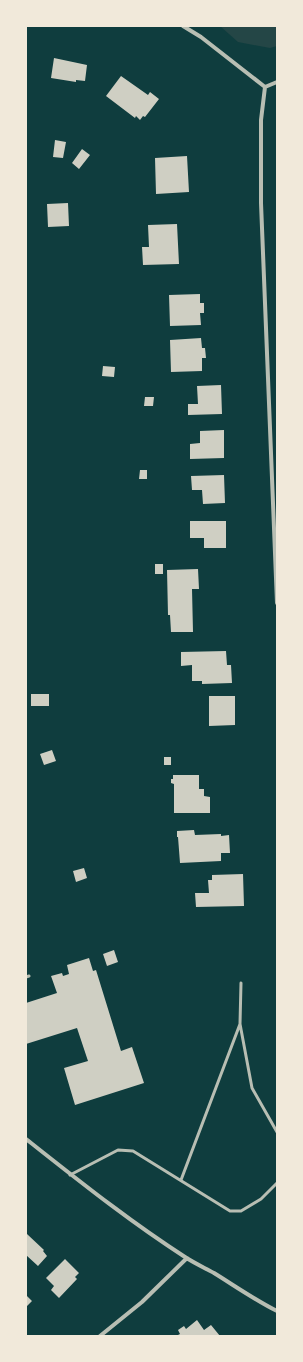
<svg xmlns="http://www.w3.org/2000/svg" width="303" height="1362" font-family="'Sofia Sans Condensed',sans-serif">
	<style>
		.green { fill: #244646 }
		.building { fill: #cfcfc3 }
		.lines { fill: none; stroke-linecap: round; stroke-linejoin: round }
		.service { stroke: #b8beb3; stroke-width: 3 }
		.minor { stroke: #b8beb3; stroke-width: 4 }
	</style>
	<rect width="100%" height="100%" fill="#0f3d3e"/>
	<path class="green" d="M 220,26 L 277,26 L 277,46 L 270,48 L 238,42 Z"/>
	<path class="building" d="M 54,58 L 87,65 L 85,81 L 76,80 L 76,82 L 51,78 Z
		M 121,76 L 148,95 L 150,92 L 159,99 L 145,117 L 143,116 L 140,120 L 136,116 L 135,118 L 106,96 Z
		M 55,140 L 66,142 L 63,158 L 53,157 Z
		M 82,149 L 90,155 L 79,169 L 72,163 Z
		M 187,156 L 189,192 L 156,194 L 155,158 Z
		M 68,203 L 69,226 L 48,227 L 47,204 Z
		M 177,224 L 179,264 L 143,265 L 142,247 L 149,247 L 148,225 Z
		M 200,294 L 200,303 L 204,303 L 204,313 L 200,313 L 201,325 L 170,326 L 169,295 Z
		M 201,338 L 202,348 L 205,348 L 206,358 L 202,358 L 202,371 L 171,372 L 170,340 Z
		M 103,366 L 115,367 L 114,377 L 102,376 Z
		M 221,385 L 222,414 L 188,415 L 188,404 L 198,404 L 197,386 Z
		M 145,397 L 154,397 L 153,406 L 144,406 Z
		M 224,430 L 224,458 L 190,459 L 190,444 L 200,443 L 200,431 Z
		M 140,470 L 147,470 L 147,479 L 139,479 Z
		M 224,475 L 225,503 L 203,504 L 202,490 L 192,490 L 191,476 Z
		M 190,521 L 226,521 L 226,548 L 204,548 L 204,538 L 190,538 Z
		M 155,564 L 163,564 L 163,574 L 155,574 Z
		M 198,569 L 199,589 L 192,589 L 193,632 L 171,632 L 170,615 L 168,615 L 167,570 Z
		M 226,651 L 227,665 L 231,665 L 232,683 L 202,684 L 202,681 L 192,681 L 192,665 L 181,666 L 181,652 Z
		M 31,694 L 49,694 L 49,706 L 31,706 Z
		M 209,696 L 235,696 L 235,725 L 209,726 Z
		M 52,750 L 56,761 L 44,765 L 40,754 Z
		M 164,757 L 171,757 L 171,765 L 164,765 Z
		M 173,775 L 199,775 L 199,789 L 204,789 L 204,796 L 210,797 L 210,813 L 174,813 L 174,784 L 171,783 L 171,779 L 173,779 Z
		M 194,830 L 195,835 L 221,834 L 221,836 L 229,835 L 230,853 L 221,853 L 221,861 L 180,863 L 178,837 L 177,837 L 177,831 Z
		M 84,868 L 87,878 L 76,882 L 73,871 Z
		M 243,874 L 244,906 L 196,907 L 195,893 L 209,893 L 208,880 L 212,880 L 212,875 Z
		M 114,950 L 118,962 L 107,966 L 103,954 Z
		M 89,958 L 93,971 L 96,970 L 121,1051 L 132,1047 L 144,1083 L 75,1105 L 64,1068 L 88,1061 L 77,1028 L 26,1044 L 26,1003 L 57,993 L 51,976 L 62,973 L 63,976 L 69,974 L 67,965 Z
		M 27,1234 L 44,1250 L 43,1251 L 47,1256 L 38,1266 L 26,1255 L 26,1235 Z
		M 65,1259 L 79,1273 L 75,1277 L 77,1279 L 59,1298 L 51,1290 L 54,1286 L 46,1278 Z
		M 26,1295 L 32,1301 L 26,1307 Z
		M 197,1320 L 204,1330 L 211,1325 L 220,1336 L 176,1336 L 180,1334 L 178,1330 L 184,1326 L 186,1329 Z"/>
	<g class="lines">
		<path class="service" d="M 26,977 L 29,976
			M 241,983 L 240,1024 L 252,1088 L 277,1132
			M 70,1175 L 118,1150 L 133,1151 L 230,1211 L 241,1211 L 261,1199 L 277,1183
			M 181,1180 L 240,1024"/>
		<path class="minor" d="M 183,26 L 201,37 L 265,87 L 277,82
			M 265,87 L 261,120 L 261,203 L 277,603
			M 26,1139 C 78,1180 129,1221 185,1257 C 194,1263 205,1268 214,1273 C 235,1286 255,1300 277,1311
			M 100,1336 L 142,1302 L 187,1258"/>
	</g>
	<rect width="303" height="1362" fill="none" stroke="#f1e9da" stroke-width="54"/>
</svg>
